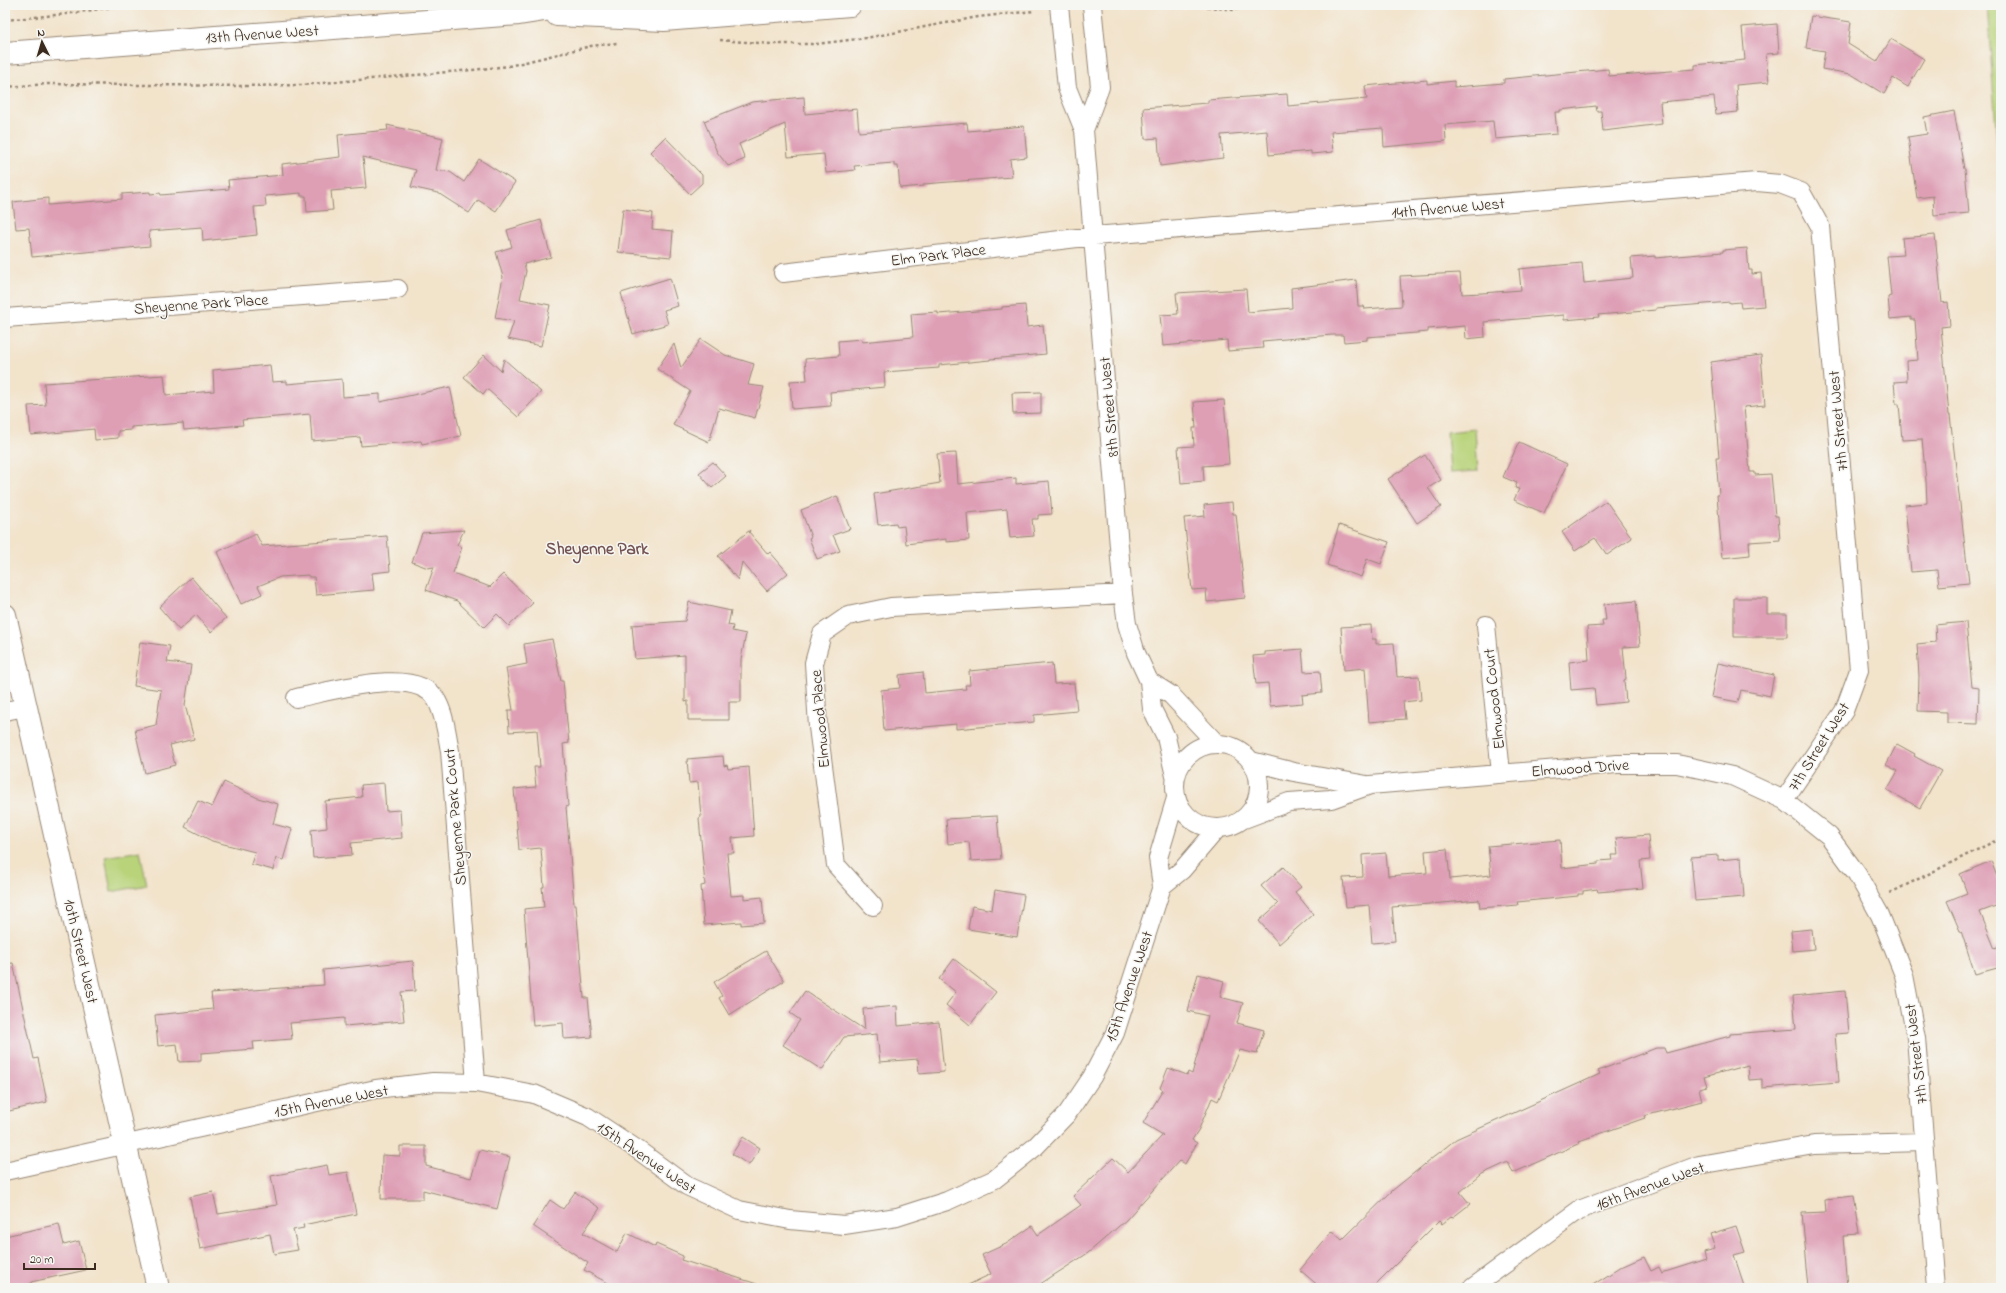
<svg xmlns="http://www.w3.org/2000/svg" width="2006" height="1293" font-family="'Indie Flower',sans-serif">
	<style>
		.green { fill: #b8d379; stroke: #7a7e4c }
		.building { fill: #de9fb5 }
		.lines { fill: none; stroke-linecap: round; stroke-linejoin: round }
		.street-casing { stroke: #968674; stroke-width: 20 }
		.secondary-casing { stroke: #968674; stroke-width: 24 }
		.path { stroke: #968674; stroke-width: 2.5; stroke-dasharray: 3 3; stroke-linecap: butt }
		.street { stroke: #fff; stroke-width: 18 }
		.secondary { stroke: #fff; stroke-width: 22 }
		.labels { text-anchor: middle; stroke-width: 3; stroke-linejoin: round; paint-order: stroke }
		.street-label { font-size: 16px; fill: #3b2a1e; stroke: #f6f6f2 }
		.neighbourhood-label { font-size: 17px; font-weight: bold; fill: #745353; stroke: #f6f6f2 }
	</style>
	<rect width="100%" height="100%" fill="#f6f6f2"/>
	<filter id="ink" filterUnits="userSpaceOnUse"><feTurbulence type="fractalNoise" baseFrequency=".025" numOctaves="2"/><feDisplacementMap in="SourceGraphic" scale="8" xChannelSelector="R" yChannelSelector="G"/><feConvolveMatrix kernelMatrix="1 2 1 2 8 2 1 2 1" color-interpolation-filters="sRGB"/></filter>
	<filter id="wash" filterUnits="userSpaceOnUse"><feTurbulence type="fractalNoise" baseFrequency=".012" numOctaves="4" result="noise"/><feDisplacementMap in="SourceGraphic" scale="16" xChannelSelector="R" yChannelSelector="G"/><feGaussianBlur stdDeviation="0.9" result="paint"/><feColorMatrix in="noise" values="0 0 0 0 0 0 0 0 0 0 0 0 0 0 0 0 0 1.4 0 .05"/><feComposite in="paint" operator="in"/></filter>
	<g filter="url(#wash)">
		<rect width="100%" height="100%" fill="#f2e3cb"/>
		<path class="green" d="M 1987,5 L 2001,5 L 2001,196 Z
			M 1475,429 L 1478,471 L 1450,473 L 1447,432 Z
			M 140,851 L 147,885 L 111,892 L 105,857 Z"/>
		<g id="blocks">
			<path class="building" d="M 1811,16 L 1851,22 L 1848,44 L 1877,62 L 1891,39 L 1924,59 L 1908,87 L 1893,78 L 1884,94 L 1851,74 L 1822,69 L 1825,51 L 1806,48 Z
				M 1777,24 L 1779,53 L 1766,54 L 1769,82 L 1736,85 L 1738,112 L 1716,114 L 1714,97 L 1660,102 L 1662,124 L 1603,131 L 1601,111 L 1597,111 L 1596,106 L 1560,110 L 1560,112 L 1555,112 L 1557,134 L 1495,139 L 1493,121 L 1445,125 L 1446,141 L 1384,147 L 1383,128 L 1331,132 L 1333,152 L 1311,154 L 1311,151 L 1269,155 L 1267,131 L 1221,135 L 1223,158 L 1160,166 L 1158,138 L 1145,139 L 1143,108 L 1208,103 L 1208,100 L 1287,94 L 1288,106 L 1367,99 L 1365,86 L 1427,80 L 1427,84 L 1454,81 L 1454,87 L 1504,83 L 1504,79 L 1608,69 L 1609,76 L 1695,69 L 1695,65 L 1745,60 L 1742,27 Z
				M 804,97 L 805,114 L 857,109 L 859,132 L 967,123 L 968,131 L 1024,126 L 1027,157 L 1010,159 L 1012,177 L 924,184 L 924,186 L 900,188 L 898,166 L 894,166 L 894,163 L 854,166 L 855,170 L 826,173 L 824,154 L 788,157 L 785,124 L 739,144 L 745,159 L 728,166 L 717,152 L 704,121 L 752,102 Z
				M 1954,111 L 1964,169 L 1965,169 L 1969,213 L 1934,216 L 1933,196 L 1917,198 L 1908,137 L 1927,134 L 1924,117 Z
				M 387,125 L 443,138 L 436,170 L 450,172 L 464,182 L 479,159 L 515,182 L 496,211 L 478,200 L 469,213 L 438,193 L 411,187 L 416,170 L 363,157 L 366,188 L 331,191 L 333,210 L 307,212 L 306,196 L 301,196 L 301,193 L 265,196 L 266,206 L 254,207 L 257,235 L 203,241 L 202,227 L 149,231 L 150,246 L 32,257 L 29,228 L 16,229 L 13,202 L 48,198 L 48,205 L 122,199 L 122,194 L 150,192 L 150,194 L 160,193 L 161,195 L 229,189 L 228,180 L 283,175 L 282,164 L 340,157 L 338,135 L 388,130 Z
				M 665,137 L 702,175 L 702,183 L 690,194 L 650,152 Z
				M 623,209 L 653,213 L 652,229 L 673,231 L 671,257 L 618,252 Z
				M 541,220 L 551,257 L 524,264 L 526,271 L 520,299 L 550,305 L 541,346 L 508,339 L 514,321 L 495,318 L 503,277 L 496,252 L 512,247 L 507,230 Z
				M 1935,235 L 1942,303 L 1948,302 L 1950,326 L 1941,327 L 1949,415 L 1950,415 L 1969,583 L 1939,586 L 1937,570 L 1911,572 L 1905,505 L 1927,503 L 1926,481 L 1922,439 L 1902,440 L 1899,404 L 1896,404 L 1894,382 L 1907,381 L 1906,361 L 1918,360 L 1915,320 L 1911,320 L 1911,317 L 1890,319 L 1888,297 L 1891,296 L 1887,256 L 1904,255 L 1902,238 Z
				M 1747,248 L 1749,270 L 1752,270 L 1752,274 L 1761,273 L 1764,306 L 1741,308 L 1740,302 L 1730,303 L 1730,302 L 1656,308 L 1656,310 L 1598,315 L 1599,317 L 1564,320 L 1564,315 L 1484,322 L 1485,337 L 1466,339 L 1465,326 L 1428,329 L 1428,332 L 1367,337 L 1367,340 L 1344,342 L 1343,335 L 1332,335 L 1262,341 L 1263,348 L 1228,351 L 1227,340 L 1163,346 L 1160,315 L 1178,314 L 1176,293 L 1246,289 L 1248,312 L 1292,308 L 1291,288 L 1356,280 L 1358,306 L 1364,306 L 1365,309 L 1402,306 L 1400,276 L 1460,273 L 1462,294 L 1482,293 L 1521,290 L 1519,269 L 1582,263 L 1584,283 L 1633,278 L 1631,258 L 1655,256 L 1655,258 L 1723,252 L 1723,250 Z
				M 670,278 L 678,306 L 664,310 L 668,324 L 633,334 L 621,293 Z
				M 1025,305 L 1027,327 L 1043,325 L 1046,354 L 990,359 L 990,360 L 939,365 L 939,368 L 884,372 L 885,387 L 830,392 L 831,406 L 792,409 L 790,381 L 807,380 L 805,359 L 839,356 L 838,341 L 862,339 L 862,342 L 913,337 L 911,314 L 938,312 L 938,314 L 1002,309 L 1002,307 Z
				M 701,339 L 725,355 L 754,364 L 748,385 L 764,387 L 755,418 L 719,408 L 709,442 L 673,425 L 690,391 L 657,369 L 674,344 L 681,368 Z
				M 484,355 L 501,371 L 504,359 L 541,392 L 518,417 L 487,389 L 483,394 L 464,377 Z
				M 1761,355 L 1765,405 L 1744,407 L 1750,472 L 1755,472 L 1755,475 L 1771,474 L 1775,516 L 1778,516 L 1780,540 L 1749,542 L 1750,555 L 1722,558 L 1717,495 L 1719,495 L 1716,458 L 1719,458 L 1711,362 Z
				M 270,365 L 272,382 L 287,381 L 287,384 L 342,379 L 343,397 L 380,394 L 380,402 L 450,387 L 461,436 L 422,444 L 421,441 L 361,446 L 360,437 L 312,441 L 310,414 L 242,420 L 243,425 L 184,430 L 183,423 L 131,427 L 131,430 L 118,431 L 118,438 L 95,440 L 94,429 L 31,435 L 28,406 L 46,405 L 44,383 L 164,375 L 166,395 L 214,391 L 213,370 Z
				M 1041,392 L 1041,413 L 1013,414 L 1012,393 Z
				M 1224,400 L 1229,464 L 1203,466 L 1204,481 L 1181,483 L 1178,447 L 1194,446 L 1193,428 L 1196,428 L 1194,402 Z
				M 1519,442 L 1567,464 L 1544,513 L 1514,500 L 1519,489 L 1515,488 L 1517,483 L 1503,477 Z
				M 956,453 L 958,484 L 1016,478 L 1016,484 L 1049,481 L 1052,514 L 1038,515 L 1038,519 L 1032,519 L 1034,536 L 1010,538 L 1007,509 L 967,513 L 969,540 L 946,542 L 946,539 L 906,544 L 904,526 L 897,527 L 896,523 L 878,525 L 874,494 L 940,483 L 937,454 Z
				M 1425,455 L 1441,480 L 1428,488 L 1441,507 L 1417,523 L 1388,479 Z
				M 713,462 L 726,476 L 712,488 L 699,473 Z
				M 837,496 L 850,529 L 833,535 L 840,551 L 817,559 L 809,538 L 811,537 L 801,510 Z
				M 1606,501 L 1632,538 L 1607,555 L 1595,538 L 1575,551 L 1562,532 Z
				M 1232,502 L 1233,514 L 1236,514 L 1245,598 L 1207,602 L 1206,589 L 1192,590 L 1184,518 L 1205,516 L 1204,505 Z
				M 1339,525 L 1389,542 L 1381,564 L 1367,559 L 1361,577 L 1327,565 Z
				M 464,530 L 457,545 L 462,547 L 453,573 L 490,587 L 503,574 L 533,603 L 509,626 L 497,614 L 484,627 L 457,601 L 426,590 L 434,567 L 428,568 L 412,562 L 422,533 Z
				M 750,530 L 749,532 L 768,554 L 770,552 L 788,573 L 767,591 L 742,562 L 738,580 L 718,556 Z
				M 256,534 L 262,546 L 387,536 L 390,571 L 372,573 L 374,590 L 316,595 L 314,577 L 309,577 L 308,575 L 280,577 L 258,586 L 262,594 L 241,604 L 217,552 Z
				M 191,577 L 226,618 L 211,632 L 196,615 L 179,630 L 159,607 Z
				M 1734,598 L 1767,598 L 1767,614 L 1787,614 L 1787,637 L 1734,637 Z
				M 1636,601 L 1640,646 L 1623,647 L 1626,679 L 1624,680 L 1626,702 L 1596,705 L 1594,688 L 1571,690 L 1569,662 L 1589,660 L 1587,627 L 1603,626 L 1602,620 L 1606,620 L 1604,604 Z
				M 689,602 L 731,611 L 728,625 L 733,626 L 732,631 L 746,634 L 741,659 L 741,702 L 729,702 L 729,720 L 688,720 L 688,701 L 685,702 L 685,655 L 635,659 L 632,625 L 685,621 Z
				M 1966,622 L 1972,687 L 1979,688 L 1978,724 L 1947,723 L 1947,712 L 1918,711 L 1919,676 L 1917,644 L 1936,642 L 1935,625 Z
				M 1371,625 L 1372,639 L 1376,639 L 1376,644 L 1394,643 L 1397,677 L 1419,676 L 1421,700 L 1403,702 L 1405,719 L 1369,722 L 1365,668 L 1344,670 L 1341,627 Z
				M 552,639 L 561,681 L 563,681 L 569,743 L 563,744 L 568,806 L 566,807 L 571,867 L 574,905 L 576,905 L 584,998 L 588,998 L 592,1037 L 564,1039 L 563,1023 L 533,1026 L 524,909 L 544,907 L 542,887 L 544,887 L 541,848 L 519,850 L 514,789 L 536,787 L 534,767 L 540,767 L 537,730 L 509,732 L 508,710 L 513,710 L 506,668 L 527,664 L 524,644 Z
				M 140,642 L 170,646 L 167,662 L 191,665 L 185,705 L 194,739 L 170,745 L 175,765 L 145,773 L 135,730 L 156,725 L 161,690 L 134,686 Z
				M 1302,649 L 1304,672 L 1320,671 L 1322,693 L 1302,695 L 1303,703 L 1270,706 L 1268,683 L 1256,684 L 1253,656 L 1265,655 L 1265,652 Z
				M 1052,663 L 1054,684 L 1074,683 L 1077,711 L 1034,715 L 1034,722 L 956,729 L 956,724 L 884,731 L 881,690 L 900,688 L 899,675 L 923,672 L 925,693 L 966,689 L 965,685 L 970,685 L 969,671 Z
				M 1718,663 L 1774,675 L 1770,696 L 1741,690 L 1738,702 L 1711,697 Z
				M 1897,744 L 1915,754 L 1914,756 L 1941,771 L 1920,808 L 1887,790 L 1898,771 L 1886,765 Z
				M 723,756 L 724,766 L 727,765 L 728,769 L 749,767 L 754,836 L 732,838 L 734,853 L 727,853 L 731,896 L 744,895 L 744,899 L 762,897 L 764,923 L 741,925 L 741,922 L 704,925 L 701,886 L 705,885 L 699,818 L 701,817 L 698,782 L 689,783 L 687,759 Z
				M 224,782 L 258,798 L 278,804 L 273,824 L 292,829 L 283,860 L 276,858 L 273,870 L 251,864 L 255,852 L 212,841 L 185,827 L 198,801 L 212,807 Z
				M 384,783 L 386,811 L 400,810 L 402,838 L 351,843 L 352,855 L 313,858 L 311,830 L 327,828 L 325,801 L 362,797 L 361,785 Z
				M 997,816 L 1001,859 L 971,861 L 969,842 L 948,844 L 946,819 Z
				M 1648,835 L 1650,860 L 1640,861 L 1643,888 L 1598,892 L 1597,889 L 1583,891 L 1583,894 L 1578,894 L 1578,896 L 1517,902 L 1518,905 L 1480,908 L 1479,900 L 1392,907 L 1395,941 L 1372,943 L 1369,905 L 1346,907 L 1343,878 L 1363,877 L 1362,855 L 1386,853 L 1388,876 L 1427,873 L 1425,851 L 1447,849 L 1450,879 L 1491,875 L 1488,846 L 1560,840 L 1562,868 L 1598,864 L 1598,861 L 1612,860 L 1611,855 L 1618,855 L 1616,838 Z
				M 1718,855 L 1718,860 L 1741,858 L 1744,897 L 1695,901 L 1691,857 Z
				M 1991,861 L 2001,887 L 2001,904 L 1980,912 L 1995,949 L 2001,947 L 2001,967 L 1975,974 L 1961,931 L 1960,931 L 1947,901 L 1967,893 L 1960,874 Z
				M 1283,867 L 1301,887 L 1295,892 L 1313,914 L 1279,944 L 1259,921 L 1278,904 L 1261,886 Z
				M 995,890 L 1024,895 L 1017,937 L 968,929 L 972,906 L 992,910 Z
				M 1812,929 L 1814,949 L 1793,951 L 1791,931 Z
				M 766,951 L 784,981 L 729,1015 L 719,998 L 722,996 L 714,982 Z
				M 954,959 L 996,992 L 970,1025 L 946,1005 L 956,992 L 939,979 Z
				M 413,961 L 415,991 L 401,992 L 404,1021 L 344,1026 L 344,1018 L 290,1023 L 292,1039 L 253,1042 L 254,1049 L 201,1053 L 201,1061 L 179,1062 L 177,1044 L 158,1046 L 155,1015 L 213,1009 L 211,993 L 324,985 L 323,970 Z
				M 13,963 L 34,1059 L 38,1058 L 47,1102 L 5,1112 L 5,964 Z
				M 1198,974 L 1224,981 L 1220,997 L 1243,1003 L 1237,1023 L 1264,1030 L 1257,1054 L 1240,1050 L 1218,1101 L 1212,1098 L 1199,1129 L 1192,1140 L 1197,1143 L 1185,1164 L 1179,1161 L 1126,1220 L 1088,1253 L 1034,1288 L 962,1288 L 991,1274 L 982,1255 L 1006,1244 L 1032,1226 L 1038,1235 L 1081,1205 L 1073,1196 L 1113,1158 L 1128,1172 L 1163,1135 L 1143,1123 L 1163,1090 L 1160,1088 L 1168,1068 L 1187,1075 L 1188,1072 L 1192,1074 L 1208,1016 L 1188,1011 Z
				M 805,991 L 865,1030 L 863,1009 L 897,1006 L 898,1026 L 939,1022 L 944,1072 L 919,1074 L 918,1059 L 880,1062 L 877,1034 L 844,1037 L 822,1070 L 783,1045 L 800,1020 L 790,1013 Z
				M 1845,991 L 1849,1033 L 1835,1034 L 1839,1082 L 1762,1088 L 1762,1079 L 1749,1080 L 1748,1065 L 1704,1077 L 1707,1086 L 1699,1088 L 1702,1101 L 1644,1116 L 1645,1118 L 1579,1141 L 1580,1143 L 1513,1173 L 1508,1162 L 1480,1175 L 1460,1192 L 1470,1204 L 1452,1218 L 1451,1217 L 1442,1224 L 1439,1221 L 1372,1288 L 1321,1288 L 1300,1270 L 1332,1231 L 1342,1240 L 1393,1190 L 1456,1139 L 1600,1074 L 1598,1071 L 1656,1048 L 1664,1048 L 1666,1053 L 1730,1036 L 1730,1034 L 1796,1029 L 1793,996 Z
				M 743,1137 L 760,1148 L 749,1165 L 732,1154 Z
				M 400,1146 L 426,1146 L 426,1166 L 471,1178 L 480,1150 L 510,1157 L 497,1209 L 423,1190 L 423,1199 L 381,1199 L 382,1155 L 400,1156 Z
				M 327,1165 L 329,1175 L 348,1172 L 356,1214 L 303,1225 L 304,1228 L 293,1230 L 298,1250 L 274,1254 L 270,1234 L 200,1249 L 190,1197 L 213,1192 L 218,1214 L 277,1205 L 271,1176 Z
				M 575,1192 L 600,1208 L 583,1233 L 617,1252 L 627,1233 L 655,1247 L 656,1244 L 683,1256 L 681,1260 L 757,1284 L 756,1288 L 617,1288 L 584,1270 L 588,1263 L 533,1226 L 550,1200 L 563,1209 Z
				M 1854,1196 L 1860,1235 L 1843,1236 L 1847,1288 L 1809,1288 L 1802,1213 L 1826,1212 L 1825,1199 Z
				M 59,1224 L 64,1245 L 79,1241 L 86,1270 L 31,1282 L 32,1288 L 5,1288 L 5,1236 Z
				M 1736,1226 L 1745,1252 L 1734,1255 L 1745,1288 L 1588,1288 L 1621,1267 L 1644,1257 L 1651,1271 L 1659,1267 L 1662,1273 L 1706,1259 L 1704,1252 L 1715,1249 L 1710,1234 Z"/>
		</g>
	</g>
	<g filter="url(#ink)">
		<use href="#blocks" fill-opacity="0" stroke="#968674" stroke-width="1"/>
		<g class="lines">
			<defs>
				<path id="street" d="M 1059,5 L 1067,88 L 1084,130 L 1123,594 L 1127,624 L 1136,653 L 1149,681 L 1152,709 L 1166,737 L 1175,776
					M 1084,130 L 1100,87 L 1092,5
					M 783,273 L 1094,236 L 1757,182 L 1780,184 L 1801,192 L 1820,226 L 1859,670 L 1844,711 L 1784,800
					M 5,318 L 398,289
					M 1486,625 L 1501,773
					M 1149,681 L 1171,695 L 1216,743
					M 296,698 C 329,692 419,664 437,701 C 445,716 447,735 450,751 L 476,1083
					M 5,711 L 25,707
					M1175 786a42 42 0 1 1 84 0a42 42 0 1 1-84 0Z
					M 1251,761 L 1294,772 L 1367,785
					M 1244,819 L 1289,802 L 1331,799 L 1370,785 L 1617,764 L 1677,764 L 1732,776 L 1784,800 L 1829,836 L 1857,874 L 1880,915 L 1904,975 L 1916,1038 L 1936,1288
					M 1162,886 L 1182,870 L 1218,828
					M 873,906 L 836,865 L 818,727 L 814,663 L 822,634 L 848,616 L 891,607 L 1123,594
					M 5,1171 L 376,1089 L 433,1082 L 476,1083 L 534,1094 L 588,1117 L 638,1150 L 687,1186 L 739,1210 L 790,1220 L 844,1225 L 897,1217 L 947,1201 L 995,1179 L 1035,1147 L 1067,1114 L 1092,1077 L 1115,1033 L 1162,886 L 1158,858 L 1176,798
					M 1472,1288 L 1579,1210 L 1699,1165 L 1814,1145 L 1924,1142"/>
				<path id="secondary" d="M 557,15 L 664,20 L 850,5
					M 5,53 L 519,14 L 576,5
					M 5,615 L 158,1288"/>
			</defs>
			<use href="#street" class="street-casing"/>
			<use href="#secondary" class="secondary-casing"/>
			<path class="path" d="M 1195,5 L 1234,10 L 1252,5
				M 5,20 L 66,14 L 126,5
				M 720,40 L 771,44 L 816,44 L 866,38 L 978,17 L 1034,11
				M 5,87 L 48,84 L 243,86 L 301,85 L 472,70 L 509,66 L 591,46 L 617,43
				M 1890,893 L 2001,838"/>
			<use href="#street" class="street"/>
			<use href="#secondary" class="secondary"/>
		</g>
	</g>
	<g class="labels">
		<g class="street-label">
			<text transform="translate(262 33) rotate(-4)" y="6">13th Avenue West</text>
			<text transform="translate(1448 207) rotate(-5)" y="6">14th Avenue West</text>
			<text transform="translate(938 254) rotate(-7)" y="6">Elm Park Place</text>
			<text transform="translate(201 303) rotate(-4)" y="6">Sheyenne Park Place</text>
			<text transform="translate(1108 407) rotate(-95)" y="6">8th Street West</text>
			<text transform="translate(1837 421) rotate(-95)" y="6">7th Street West</text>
			<text transform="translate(1493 699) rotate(-96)" y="6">Elmwood Court</text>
			<text transform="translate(819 719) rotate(-95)" y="6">Elmwood Place</text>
			<text transform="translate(1818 746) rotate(-58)" y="6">7th Street West</text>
			<text transform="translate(1580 767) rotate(-4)" y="6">Elmwood Drive</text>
			<text transform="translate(454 817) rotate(-95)" y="6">Sheyenne Park Court</text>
			<text transform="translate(82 951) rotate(77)" y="6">10th Street West</text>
			<text transform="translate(1128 986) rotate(-71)" y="6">15th Avenue West</text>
			<text transform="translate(1915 1054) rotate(-97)" y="6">7th Street West</text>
			<text transform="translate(331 1100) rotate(-11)" y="6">15th Avenue West</text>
			<text transform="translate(647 1157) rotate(34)" y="6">15th Avenue West</text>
			<text transform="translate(1650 1185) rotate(-20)" y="6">16th Avenue West</text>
		</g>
		<g class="neighbourhood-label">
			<text x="597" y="554">Sheyenne Park</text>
		</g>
	</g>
	<rect width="2006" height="1293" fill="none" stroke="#f6f6f2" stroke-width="20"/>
	<g transform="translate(42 42) rotate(355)" stroke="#f6f6f2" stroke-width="3" paint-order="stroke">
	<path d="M0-3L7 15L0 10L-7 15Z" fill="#3b2a1e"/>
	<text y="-6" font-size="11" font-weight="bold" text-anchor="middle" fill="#3b2a1e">N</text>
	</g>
	<path d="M24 1263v6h71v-6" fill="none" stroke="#3b2a1e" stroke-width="2"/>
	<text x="30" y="1263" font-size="12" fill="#3b2a1e" stroke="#f6f6f2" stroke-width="3" paint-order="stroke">20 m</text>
</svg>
